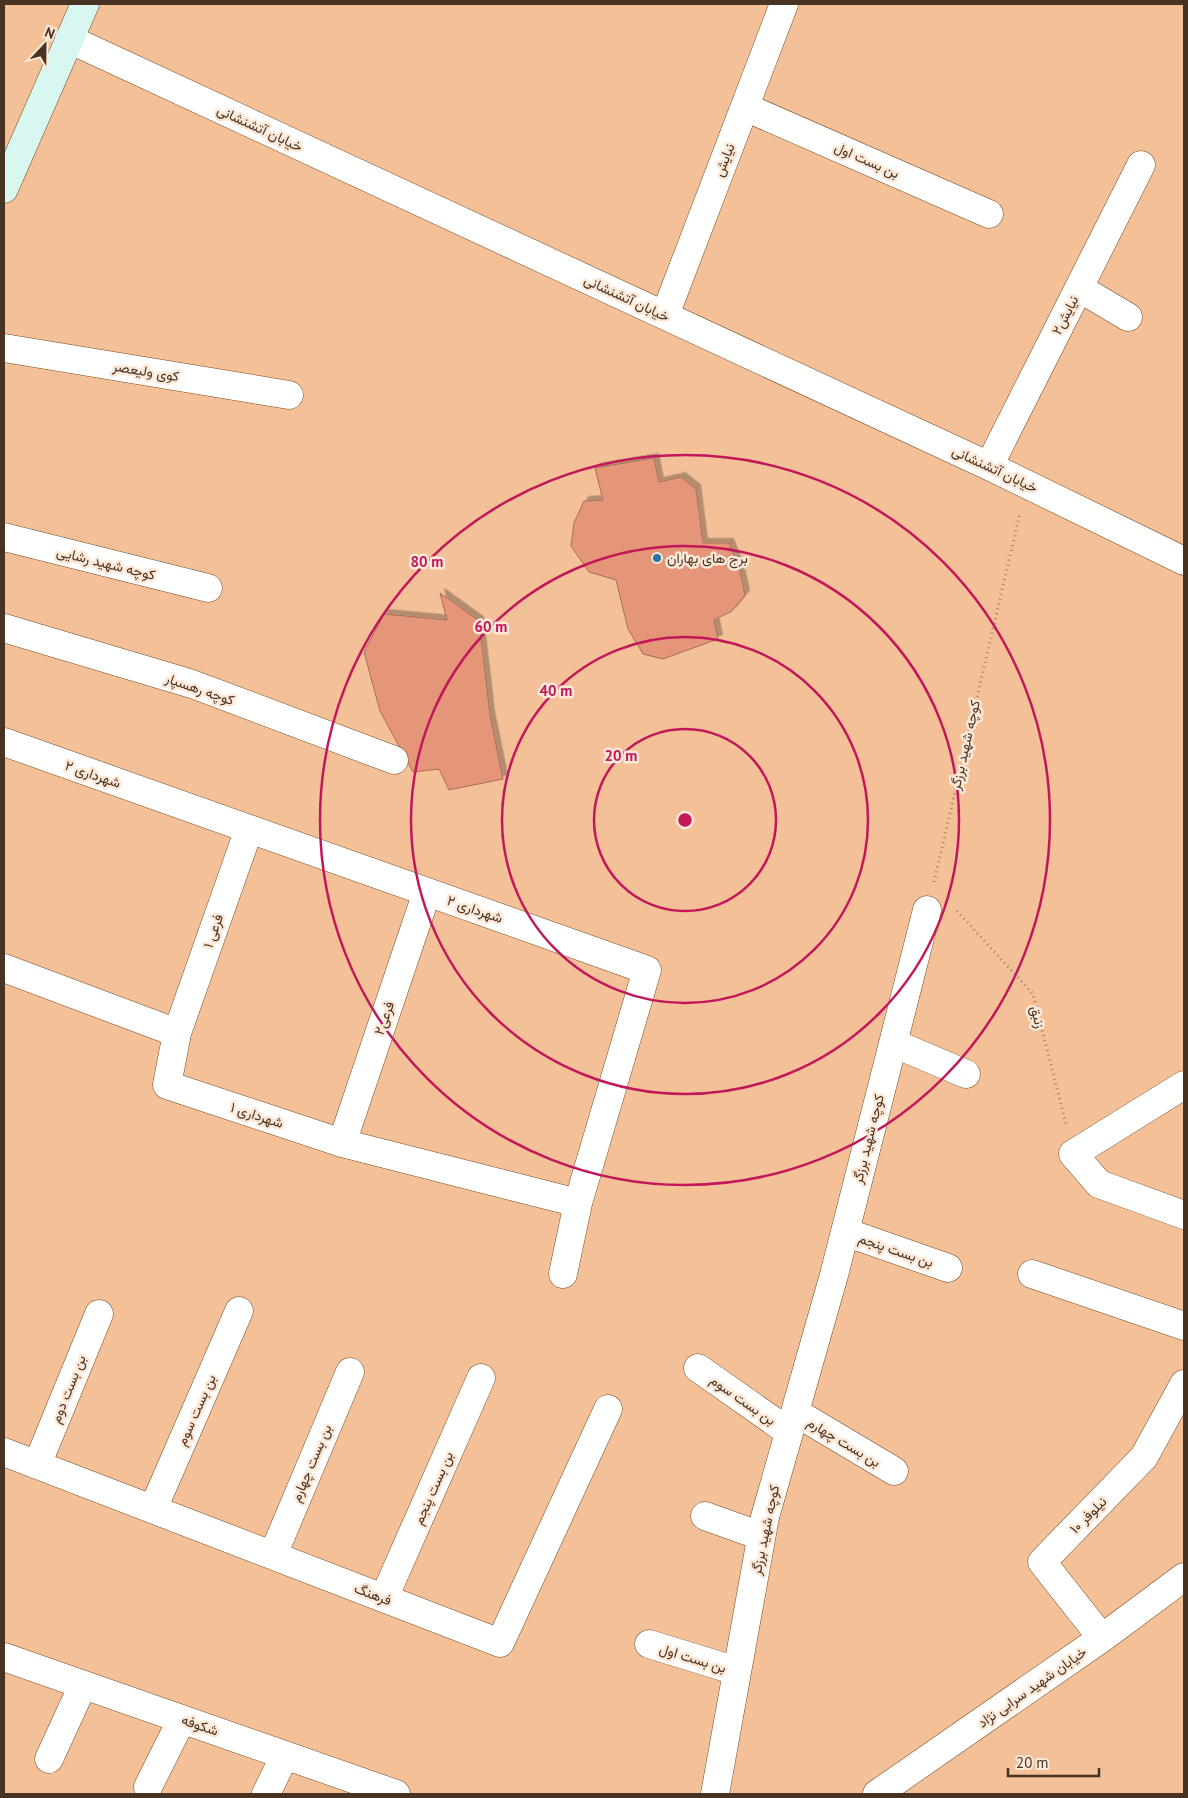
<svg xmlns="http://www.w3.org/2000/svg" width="1188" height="1798" font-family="'PT Sans',Vazirmatn,sans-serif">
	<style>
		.building { fill: #e59679; stroke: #a76e59; filter: url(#shadow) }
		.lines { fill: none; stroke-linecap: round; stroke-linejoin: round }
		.minor-casing { stroke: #764a23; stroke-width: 29 }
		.secondary-casing { stroke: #764a23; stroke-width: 29 }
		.path { stroke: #a68062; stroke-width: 3; stroke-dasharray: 1 4; stroke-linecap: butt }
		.minor { stroke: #fff; stroke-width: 28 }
		.secondary { stroke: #d8f7f1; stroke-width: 28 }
		.ring { fill: none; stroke: #c2185b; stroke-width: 2.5 }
		.poi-dot { fill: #2575a6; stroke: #fde8d8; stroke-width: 2 }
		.labels { text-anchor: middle; stroke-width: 5; stroke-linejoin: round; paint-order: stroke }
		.street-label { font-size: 14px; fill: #483323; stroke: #fde8d8 }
		.poi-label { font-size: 14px; fill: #483323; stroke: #fde8d8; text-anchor: start }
		.centre { fill: #c2185b; stroke: #fde8d8; stroke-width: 2.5 }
		.ring-label { font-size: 15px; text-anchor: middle; font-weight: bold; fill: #c2185b; stroke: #fde8d8; stroke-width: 5; stroke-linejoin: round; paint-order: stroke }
	</style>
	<defs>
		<filter id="shadow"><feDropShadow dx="4.5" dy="-4.5" stdDeviation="0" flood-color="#0004"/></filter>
	</defs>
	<rect width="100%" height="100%" fill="#f3c097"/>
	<path class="building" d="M 654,458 L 659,482 L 681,477 L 696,489 L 703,543 L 729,543 L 740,571 L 745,595 L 732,611 L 714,620 L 718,639 L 663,659 L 643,654 L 628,629 L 616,580 L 589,572 L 571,546 L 574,523 L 584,501 L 603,500 L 595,468 Z
		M 440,593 L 479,621 L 490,715 L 503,779 L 449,790 L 439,769 L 413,772 L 380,711 L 364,652 L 384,614 L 447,620 Z"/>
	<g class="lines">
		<defs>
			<path id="minor" d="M 69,39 L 989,466 L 1184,561
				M 745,107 L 989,214
				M 1079,288 L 1128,317
				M 665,315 L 784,4
				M 4,348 L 289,395
				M 989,466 L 1141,165
				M 4,537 L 208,588
				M 4,628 L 192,684 L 394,760
				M 4,742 L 647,970 L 578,1203 L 563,1274
				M 4,968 L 177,1033 L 167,1085 L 342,1143 L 578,1203
				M 177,1033 L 249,829
				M 893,1043 L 966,1074
				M 1184,1085 L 1073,1154 L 1099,1184 L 1184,1215
				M 342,1143 L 427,892
				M 845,1232 L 948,1268
				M 1032,1274 L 1184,1326
				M 698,1368 L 789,1432
				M 795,1412 L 894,1471
				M 4,1452 L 500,1643 L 608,1409
				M 37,1465 L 99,1314
				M 153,1509 L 239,1311
				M 705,1516 L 761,1536
				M 273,1555 L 350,1372
				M 384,1598 L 481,1378
				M 1102,1638 L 1042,1562 L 1144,1457 L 1184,1384
				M 649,1644 L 737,1671
				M 4,1657 L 396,1794
				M 49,1759 L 83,1685
				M 148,1787 L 182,1719
				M 266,1794 L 285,1755
				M 715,1794 L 765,1517 L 834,1275 L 927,910
				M 877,1794 L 1102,1638 L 1184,1577"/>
			<path id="secondary" d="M 4,189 L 85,4"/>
		</defs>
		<use href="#minor" class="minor-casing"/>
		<use href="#secondary" class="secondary-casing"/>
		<path class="path" d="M 934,882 L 1020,513
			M 957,911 L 1033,994 L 1066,1124"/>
		<use href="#minor" class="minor"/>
		<use href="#secondary" class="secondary"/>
	</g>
	<g class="ring">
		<circle cx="685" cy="820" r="91"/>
		<circle cx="685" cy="820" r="183"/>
		<circle cx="685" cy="820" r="274"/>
		<circle cx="685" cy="820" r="365"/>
	</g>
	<circle class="poi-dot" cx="657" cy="558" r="5"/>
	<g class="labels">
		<g class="street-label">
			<text transform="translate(260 128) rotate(25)" y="5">خیابان آتشنشانی</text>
			<text transform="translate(724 160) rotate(-69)" y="5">نیایش</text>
			<text transform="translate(867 160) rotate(24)" y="5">بن بست اول</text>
			<text transform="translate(627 298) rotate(25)" y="5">خیابان آتشنشانی</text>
			<text transform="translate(1065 315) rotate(-63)" y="5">نیایش۲</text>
			<text transform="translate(146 371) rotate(9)" y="5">کوی ولیعصر</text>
			<text transform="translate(995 469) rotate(25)" y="5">خیابان آتشنشانی</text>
			<text transform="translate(106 563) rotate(14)" y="5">کوچه شهید رشایی</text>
			<text transform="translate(200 689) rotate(19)" y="5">کوچه رهسپار</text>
			<text transform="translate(965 745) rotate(-77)" y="5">کوچه شهید برزگر</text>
			<text transform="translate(93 774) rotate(19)" y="5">شهرداری ۲</text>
			<text transform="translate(475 909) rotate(19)" y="5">شهرداری ۲</text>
			<text transform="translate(213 931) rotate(-71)" y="5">فرعی ۱</text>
			<text transform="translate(1038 1017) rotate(76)" y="5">زنبق</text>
			<text transform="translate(384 1018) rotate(-71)" y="5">فرعی۲</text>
			<text transform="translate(257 1115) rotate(18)" y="5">شهرداری ۱</text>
			<text transform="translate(868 1139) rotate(-76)" y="5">کوچه شهید برزگر</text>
			<text transform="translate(896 1250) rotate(19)" y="5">بن بست پنجم</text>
			<text transform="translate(68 1389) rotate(-68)" y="5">بن بست دوم</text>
			<text transform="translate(743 1400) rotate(35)" y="5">بن بست سوم</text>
			<text transform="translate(196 1410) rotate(-66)" y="5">بن بست سوم</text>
			<text transform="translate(844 1442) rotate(31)" y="5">بن بست چهارم</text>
			<text transform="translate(311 1463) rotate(-67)" y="5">بن بست چهارم</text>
			<text transform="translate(433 1488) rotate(-66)" y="5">بن بست پنجم</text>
			<text transform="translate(1088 1515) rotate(-45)" y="5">نیلوفر ۱۰</text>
			<text transform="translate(765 1530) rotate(-78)" y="5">کوچه شهید برزگر</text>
			<text transform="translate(373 1594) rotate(21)" y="5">فرهنگ</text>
			<text transform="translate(693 1658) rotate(17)" y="5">بن بست اول</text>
			<text transform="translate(1032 1687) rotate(-35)" y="5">خیابان شهید سرابی نژاد</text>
			<text transform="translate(200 1725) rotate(19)" y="5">شکوفه</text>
		</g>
		<g class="poi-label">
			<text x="667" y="563">برج های بهاران</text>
		</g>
	</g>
	<circle cx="685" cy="820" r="8" class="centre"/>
	<g class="ring-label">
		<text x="427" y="567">80 m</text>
		<text x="491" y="632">60 m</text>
		<text x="556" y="696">40 m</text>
		<text x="621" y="761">20 m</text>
	</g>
	<rect width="1188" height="1798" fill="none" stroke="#483323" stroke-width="10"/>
	<g transform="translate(45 45) rotate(22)" stroke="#fde8d8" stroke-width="4" paint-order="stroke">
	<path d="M0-4L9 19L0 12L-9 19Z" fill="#483323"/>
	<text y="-8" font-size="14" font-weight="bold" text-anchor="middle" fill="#483323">N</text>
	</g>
	<path d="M1008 1768v8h91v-8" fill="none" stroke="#483323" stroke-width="2.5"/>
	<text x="1016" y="1768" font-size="15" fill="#483323" stroke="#fde8d8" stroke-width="4" paint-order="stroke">20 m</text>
</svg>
